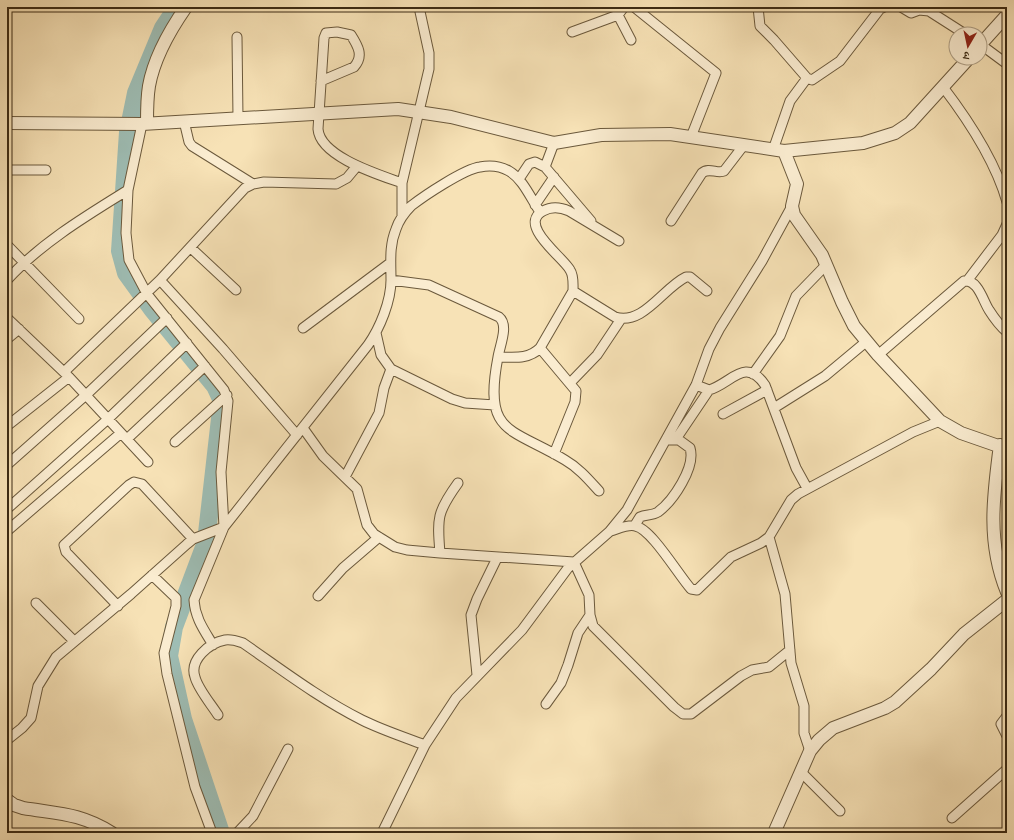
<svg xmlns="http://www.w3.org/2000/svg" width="1014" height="840" font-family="'Gentium Book Plus','Noto Serif Devanagari',serif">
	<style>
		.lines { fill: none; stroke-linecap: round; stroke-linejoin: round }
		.river { stroke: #9ebdb4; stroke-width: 18 }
		.minor-casing { stroke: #6b593c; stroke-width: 11 }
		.tertiary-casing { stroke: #6b593c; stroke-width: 14 }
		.minor { stroke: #faecd0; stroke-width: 9 }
		.tertiary { stroke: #faecd0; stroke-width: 12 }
	</style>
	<rect width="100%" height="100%" fill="#f7e2b6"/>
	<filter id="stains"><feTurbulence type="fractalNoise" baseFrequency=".005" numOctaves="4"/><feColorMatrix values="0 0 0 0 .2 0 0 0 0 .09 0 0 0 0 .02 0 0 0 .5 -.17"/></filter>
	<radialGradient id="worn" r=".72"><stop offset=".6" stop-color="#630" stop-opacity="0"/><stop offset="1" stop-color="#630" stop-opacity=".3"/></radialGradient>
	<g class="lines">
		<path class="river" d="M 177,7 L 163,28 L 136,93 L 128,132 L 120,251 L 126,273 L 152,309 L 215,386 L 222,401 L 206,542 L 174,627 L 169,656 L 183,719 L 221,833"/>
		<defs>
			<path id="minor" d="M 634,7 L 716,73 L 691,137
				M 758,7 L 760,26 L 774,40 L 807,78 L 812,80 L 840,61 L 880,9 L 884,7
				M 901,7 L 911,13 L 919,10 L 929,11 L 965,34
				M 618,15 L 631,40
				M 572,32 L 618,15 L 624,7
				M 237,37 L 238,118
				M 980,44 L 1007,64
				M 321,81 L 354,67 C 364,56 358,46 351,35 L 337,32 L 326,33 L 324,38 L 318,129 C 320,157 380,175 402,183
				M 943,87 C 969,121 995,160 1007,202
				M 184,121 L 189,142 L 192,146 L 253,184
				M 142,124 L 128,190 L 126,233 L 129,260 L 147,294 L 224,390 L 228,401 L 221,472 L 224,527 L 194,600 C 195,618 204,630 213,645
				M 773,150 L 790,101 L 807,78
				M 545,167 L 591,221
				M 7,170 L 46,170
				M 519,179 L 529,164 L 535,162 L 545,167 L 554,143
				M 535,205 L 554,177
				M 402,216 L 402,183 L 429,69 L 429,53 L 419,7
				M 671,221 L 702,173 C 709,167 717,174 724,171 L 744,145
				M 619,241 L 569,211 C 560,207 552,206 543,211 C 517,225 564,258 570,270 C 574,276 573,284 573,291 L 615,317 C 643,326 663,288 686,277 L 690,277 L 707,291
				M 7,245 L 79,319
				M 191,248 L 236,290
				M 7,280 C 41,243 86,216 128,190
				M 160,280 L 223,349 L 297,435
				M 391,280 L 429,285 L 499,317 C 509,325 500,345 498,357
				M 967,281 L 1002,235 L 1007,224
				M 573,291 L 540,348 C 528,360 513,357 498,357 C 483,435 510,427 565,460 C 579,468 589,480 599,491
				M 7,318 L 68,376
				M 303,328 L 390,263
				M 376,333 L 381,355 L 391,369 L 452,399 L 465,403 L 495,405
				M 7,339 L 19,329
				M 540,348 L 576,391 L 575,402 L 554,454
				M 878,355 L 964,281 C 978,279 983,301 989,310 C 994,318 1000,326 1007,332
				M 64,372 L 160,280 L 245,188 L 253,184 L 264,182 L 336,184 L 347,178 L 357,166
				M 753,374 L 780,336 L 796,296 L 826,265
				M 570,383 L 597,355 L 621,319
				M 696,385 L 709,390 C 731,384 745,356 765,385 L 796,468 L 807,488
				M 774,408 L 825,376 L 867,341
				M 723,414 L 767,390
				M 7,426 L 69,377 L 148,462
				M 303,428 L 323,456 L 357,489 L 367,525 L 374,534 L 395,547 L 407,550 L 440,553 L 574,562 L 589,595 L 590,615 L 593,626 L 674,707 L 683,714 L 691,714 L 741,676 L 752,670 L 769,667 L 790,650
				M 127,439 L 205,366
				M 676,439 L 709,390
				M 175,442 L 227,395
				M 7,465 L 86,395 L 167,318
				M 345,477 L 379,413 L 384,388 L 391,369
				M 7,509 L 108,419 L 187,343
				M 635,525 L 640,517 C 646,514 652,516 658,512 C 673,501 696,467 690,448 L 679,440 L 667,440
				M 7,531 L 121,433
				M 611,531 C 618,529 628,524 635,526 C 651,528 679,576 691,589 L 697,590 L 731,557 L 761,543 L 769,537 L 791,500 L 798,494 L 913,432 L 940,421
				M 769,537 L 785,594 L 791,663 L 804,706 L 804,733 L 810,751
				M 440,553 C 437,518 437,512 458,483
				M 152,575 L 176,598 L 176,606 L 164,653 L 167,674 L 195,787 L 212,833
				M 318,596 L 343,568 L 379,537
				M 36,603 L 74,641
				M 118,606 L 66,552 L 64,545 L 129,485 L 134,482 L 142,484 L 193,539
				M 477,675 L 471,615 L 477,599 L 497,558
				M 546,704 L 561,683 L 568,665 L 578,633 L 590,615
				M 218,715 C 211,704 198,689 195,677 C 189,660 209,643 225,640 C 232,639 237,641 243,643 C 282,670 320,699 362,720 C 382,730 404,737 425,745
				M 1007,716 L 1001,724 L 1007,736
				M 7,740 L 22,728 L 31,718 L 38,686 L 56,657 L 131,594 L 187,544 L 193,539 L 224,527 L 368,345 C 380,328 391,301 391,280 C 391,262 389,246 396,229 C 399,220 405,212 411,206 C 424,196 464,169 480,167 C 490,165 500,166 509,171 C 523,179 531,199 540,212
				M 801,772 L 840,811
				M 952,818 L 1007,769
				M 237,833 L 253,816 L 288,749
				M 382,833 L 425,745 L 456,698 L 522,630 L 568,568 L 609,532 L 627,510 L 696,385 L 709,349 L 720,328 L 762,261 L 792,206"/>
			<path id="tertiary" d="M 980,45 L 1007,15
				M 7,123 L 142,124 L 398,109 L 451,117 L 554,143 L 601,135 L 670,134 L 784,151 L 863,143 L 895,133 L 910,123 L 969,58
				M 147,123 C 147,111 147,98 149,86 C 154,58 170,30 186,7
				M 784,151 L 797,184 L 792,206 L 794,215 L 822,255 L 842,302 L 854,326 L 878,355 L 940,421 L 961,433 L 1007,449
				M 1000,445 C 993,497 987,543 1007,592
				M 7,800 L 14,805 L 23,808 C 59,814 80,813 112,833
				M 774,833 L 810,751 L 819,740 L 833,728 L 885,708 L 895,702 L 931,669 L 964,634 L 1007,600"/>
		</defs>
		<use href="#minor" class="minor-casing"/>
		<use href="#tertiary" class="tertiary-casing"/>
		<use href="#minor" class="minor"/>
		<use href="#tertiary" class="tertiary"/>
	</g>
	<rect width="1014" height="840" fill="none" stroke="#f7e2b6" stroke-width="24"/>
	<rect x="8" y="8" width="998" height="824" fill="none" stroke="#3c2b14" stroke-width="2"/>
	<rect x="12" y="12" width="990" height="816" fill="none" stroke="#3c2b14"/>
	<g transform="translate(968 46) rotate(189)"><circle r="19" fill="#faecd0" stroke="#ae9f85"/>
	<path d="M0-3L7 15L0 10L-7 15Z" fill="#8f2418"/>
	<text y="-6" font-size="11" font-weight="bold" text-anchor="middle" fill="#3c2b14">उ</text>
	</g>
	<rect width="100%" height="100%" filter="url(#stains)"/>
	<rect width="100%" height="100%" fill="url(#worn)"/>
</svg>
